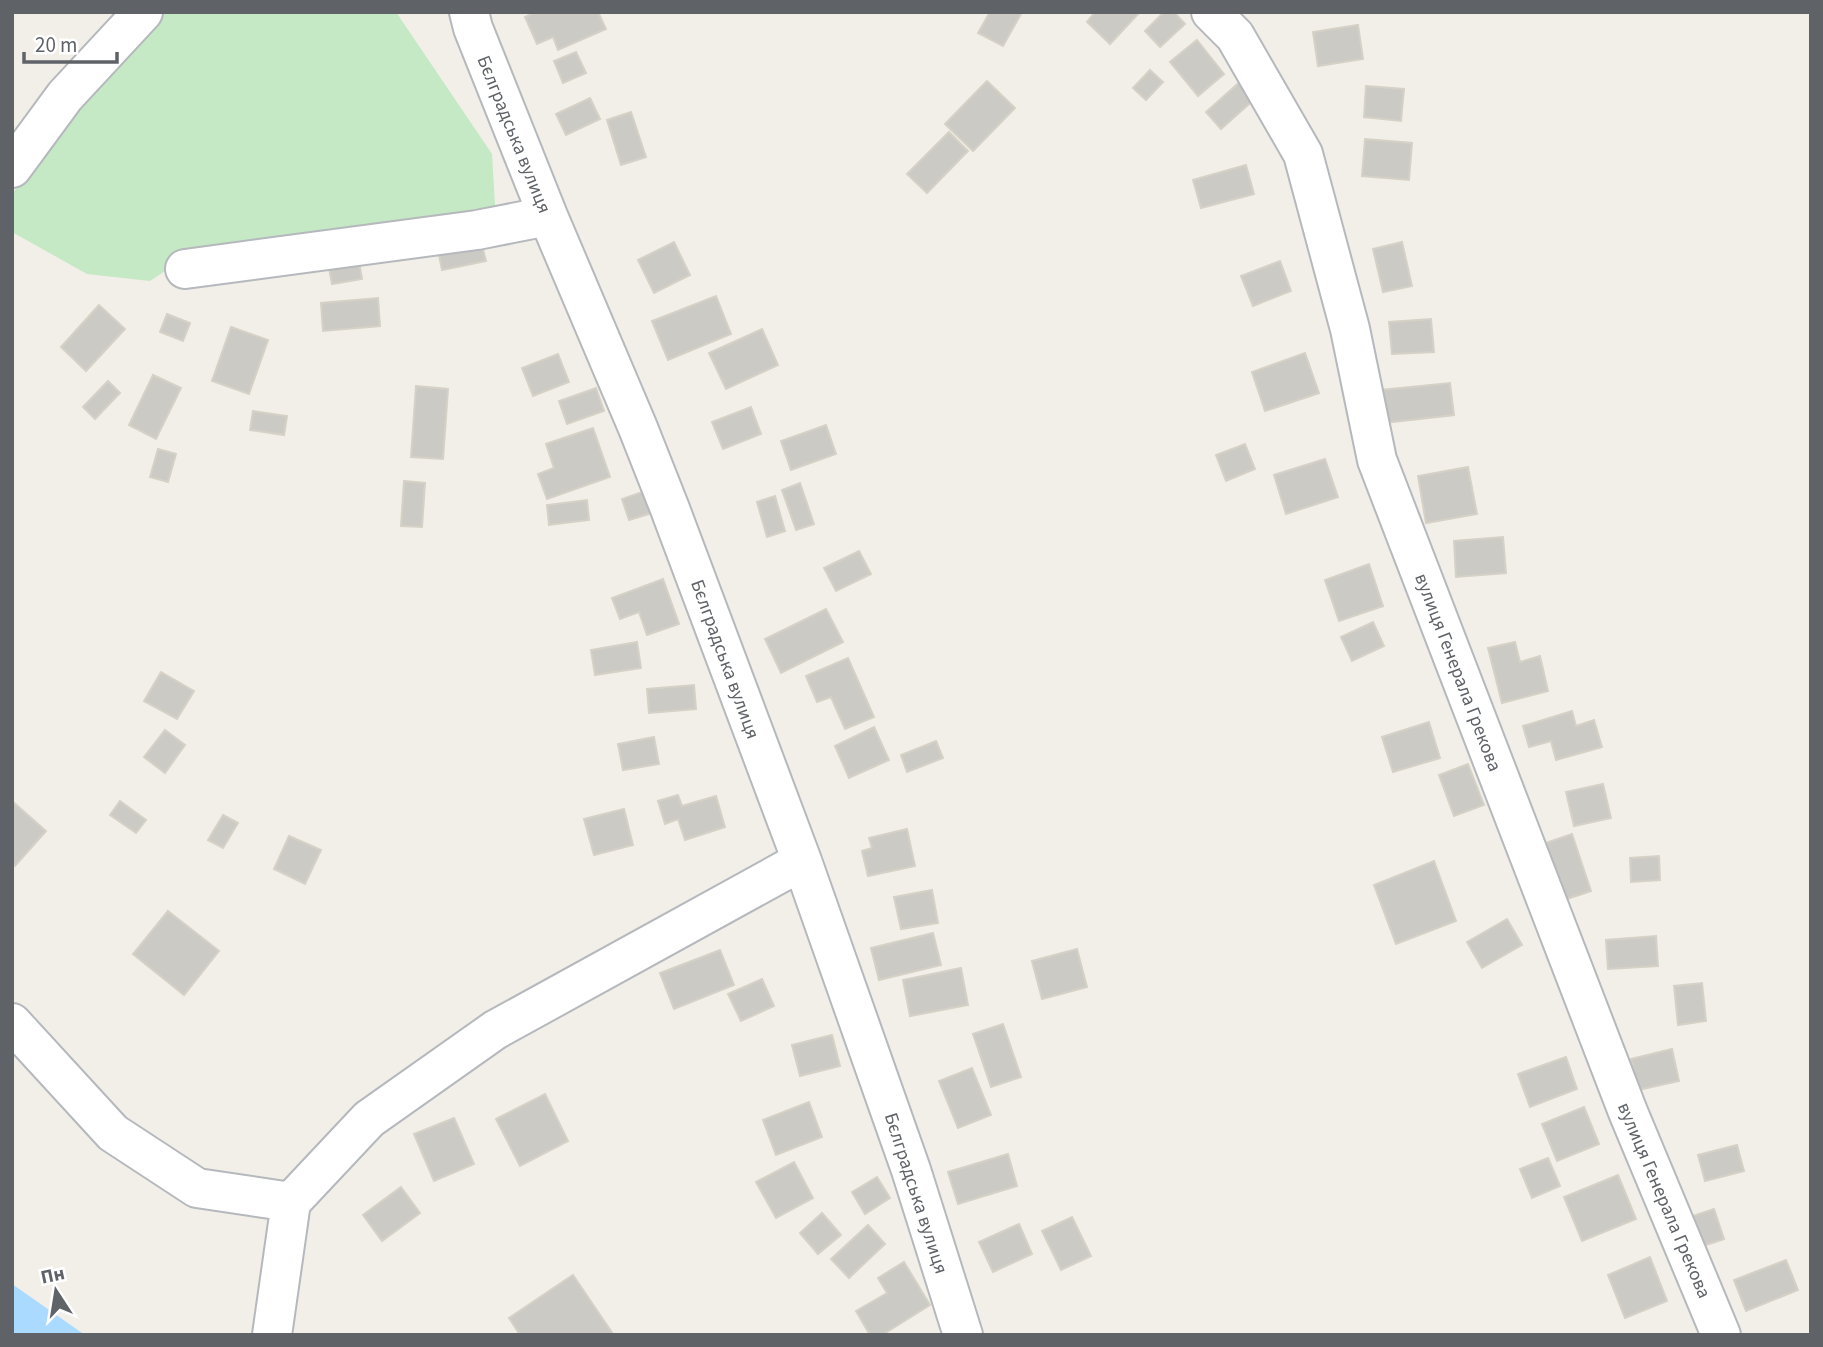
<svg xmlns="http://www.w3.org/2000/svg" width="1823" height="1347" font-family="'Source Sans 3',sans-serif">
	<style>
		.green { fill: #c5e8c5 }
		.water { fill: #aadaff }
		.building { fill: #cccac5; stroke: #d6d1c6; stroke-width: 2 }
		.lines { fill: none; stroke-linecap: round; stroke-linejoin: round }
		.minor-casing { stroke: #b5b8bc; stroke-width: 42 }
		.minor { stroke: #fff; stroke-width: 38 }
		.labels { text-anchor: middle; stroke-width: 7; stroke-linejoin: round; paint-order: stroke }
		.street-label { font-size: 19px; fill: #5f6368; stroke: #fff }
	</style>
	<rect width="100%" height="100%" fill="#f1efe8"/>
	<path class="green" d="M 165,12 L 396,12 L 492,154 L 495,206 L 463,221 L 192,253 L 150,281 L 87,274 L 12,232 L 12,194 L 76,108 Z"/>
	<path class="water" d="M 12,1284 L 85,1335 L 12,1335 Z"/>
	<path class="building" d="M 536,12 L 598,12 L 606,29 L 558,50 L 553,37 L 537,44 L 525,17 Z
		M 990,12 L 1022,12 L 1003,46 L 978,33 Z
		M 1095,12 L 1136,12 L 1138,14 L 1110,44 L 1087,22 Z
		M 1164,12 L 1174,12 L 1185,24 L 1160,47 L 1145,31 Z
		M 1358,25 L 1363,59 L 1318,66 L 1313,32 Z
		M 1197,40 L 1224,74 L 1198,96 L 1170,62 Z
		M 576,52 L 586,73 L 563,83 L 554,61 Z
		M 1150,70 L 1163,82 L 1146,100 L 1133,88 Z
		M 1242,80 L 1257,97 L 1221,129 L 1206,112 Z
		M 987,81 L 1015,108 L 973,151 L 945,124 Z
		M 1366,86 L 1404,89 L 1401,121 L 1364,117 Z
		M 590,98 L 600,119 L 566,135 L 556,114 Z
		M 631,112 L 646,157 L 621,165 L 607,120 Z
		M 949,132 L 968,151 L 927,193 L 907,174 Z
		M 1365,139 L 1412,143 L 1409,180 L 1362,176 Z
		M 1246,165 L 1254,194 L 1201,208 L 1193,180 Z
		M 481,241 L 486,261 L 442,270 L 438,250 Z
		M 674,242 L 690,275 L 654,293 L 638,260 Z
		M 1402,242 L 1412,286 L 1383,292 L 1373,249 Z
		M 1280,261 L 1291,291 L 1253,306 L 1241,276 Z
		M 359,262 L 362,279 L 332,284 L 329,268 Z
		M 716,296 L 731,334 L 668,360 L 652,321 Z
		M 378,298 L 380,326 L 323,331 L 321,303 Z
		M 99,305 L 125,329 L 86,371 L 61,347 Z
		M 167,314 L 190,323 L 183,341 L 160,332 Z
		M 1431,319 L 1434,352 L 1392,354 L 1389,322 Z
		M 231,327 L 268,340 L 249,394 L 212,381 Z
		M 762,329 L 778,365 L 726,389 L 709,353 Z
		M 1305,353 L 1319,393 L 1265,411 L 1252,372 Z
		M 558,354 L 569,382 L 533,396 L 522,368 Z
		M 153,375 L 181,388 L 156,439 L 129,425 Z
		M 108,381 L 120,393 L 95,419 L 83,407 Z
		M 1450,383 L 1454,415 L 1385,423 L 1381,390 Z
		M 416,386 L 448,389 L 443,459 L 411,457 Z
		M 596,388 L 604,411 L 567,424 L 559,401 Z
		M 751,407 L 761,434 L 723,449 L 712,422 Z
		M 253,411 L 287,416 L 284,435 L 250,430 Z
		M 826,425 L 836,454 L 791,470 L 781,441 Z
		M 593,428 L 610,477 L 547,499 L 538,474 L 554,468 L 546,444 Z
		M 1245,444 L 1255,469 L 1226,481 L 1216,455 Z
		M 158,449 L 176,454 L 168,482 L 150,477 Z
		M 1325,459 L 1338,497 L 1286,514 L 1274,475 Z
		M 1468,467 L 1477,514 L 1426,523 L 1418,476 Z
		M 404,481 L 425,483 L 422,527 L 401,526 Z
		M 800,483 L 814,524 L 796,530 L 782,490 Z
		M 645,491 L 652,513 L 629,520 L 622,499 Z
		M 775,496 L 785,531 L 767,537 L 757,502 Z
		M 587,500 L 589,520 L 549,525 L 547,505 Z
		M 1503,537 L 1506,573 L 1456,577 L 1454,541 Z
		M 859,551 L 871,574 L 836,591 L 824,568 Z
		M 1369,564 L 1383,606 L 1339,621 L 1325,580 Z
		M 663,579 L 679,624 L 647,635 L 639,612 L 620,619 L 612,598 Z
		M 826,609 L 843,642 L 781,673 L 765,639 Z
		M 1373,622 L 1384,646 L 1352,661 L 1341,637 Z
		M 637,642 L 641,668 L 595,675 L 591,650 Z
		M 1515,642 L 1520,662 L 1540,656 L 1548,691 L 1502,703 L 1488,648 Z
		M 848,658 L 874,717 L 845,729 L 831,697 L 817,702 L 806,676 Z
		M 161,672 L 194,691 L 177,719 L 144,701 Z
		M 694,685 L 696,709 L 649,713 L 647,689 Z
		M 1572,711 L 1576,726 L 1594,720 L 1602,747 L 1556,760 L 1551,741 L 1529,747 L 1523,726 Z
		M 1429,722 L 1440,758 L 1393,772 L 1382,737 Z
		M 874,727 L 889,760 L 849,778 L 835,746 Z
		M 165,730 L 185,745 L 165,773 L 144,757 Z
		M 654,737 L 659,764 L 623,770 L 618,744 Z
		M 936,741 L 943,758 L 907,772 L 901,755 Z
		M 1468,764 L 1484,805 L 1454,816 L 1439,775 Z
		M 1603,784 L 1611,818 L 1574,826 L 1566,792 Z
		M 678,795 L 682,806 L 716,796 L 725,827 L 685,840 L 678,819 L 665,824 L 658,801 Z
		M 12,801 L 46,831 L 15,866 L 12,864 Z
		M 120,801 L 146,820 L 136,833 L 110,815 Z
		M 624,809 L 633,845 L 594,855 L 584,819 Z
		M 223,815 L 238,823 L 223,848 L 208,840 Z
		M 907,829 L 915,866 L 868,876 L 862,851 L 872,848 L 869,838 Z
		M 1572,834 L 1591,891 L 1561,901 L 1543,844 Z
		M 289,836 L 321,850 L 305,884 L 274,869 Z
		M 1659,856 L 1660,880 L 1631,882 L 1630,858 Z
		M 1434,861 L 1456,921 L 1396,944 L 1374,885 Z
		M 932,890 L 938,923 L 901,929 L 894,897 Z
		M 168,911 L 219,951 L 184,995 L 133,954 Z
		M 1507,919 L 1522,945 L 1482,968 L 1467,942 Z
		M 933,933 L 941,965 L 879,980 L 871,948 Z
		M 1656,936 L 1658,966 L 1608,969 L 1606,940 Z
		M 1077,949 L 1087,987 L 1042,999 L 1032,961 Z
		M 720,950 L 734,985 L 674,1009 L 660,973 Z
		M 961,968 L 968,1005 L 910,1016 L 903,980 Z
		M 762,979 L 774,1006 L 741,1021 L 728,994 Z
		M 1702,983 L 1706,1021 L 1678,1025 L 1674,986 Z
		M 1003,1024 L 1021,1077 L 991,1087 L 973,1034 Z
		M 832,1035 L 840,1066 L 800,1076 L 792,1045 Z
		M 1672,1049 L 1679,1081 L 1638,1090 L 1631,1059 Z
		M 1566,1057 L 1577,1089 L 1530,1107 L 1518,1074 Z
		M 972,1068 L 991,1115 L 958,1128 L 939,1081 Z
		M 545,1094 L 568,1141 L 520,1166 L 496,1119 Z
		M 809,1102 L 822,1137 L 776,1155 L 763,1120 Z
		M 1584,1107 L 1599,1144 L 1557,1161 L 1542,1124 Z
		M 454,1118 L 474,1164 L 434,1181 L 414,1134 Z
		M 1737,1145 L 1744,1171 L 1705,1181 L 1698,1155 Z
		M 1008,1154 L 1017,1186 L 958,1204 L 948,1172 Z
		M 1548,1158 L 1560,1186 L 1532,1198 L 1520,1169 Z
		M 794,1162 L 813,1198 L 776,1218 L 756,1182 Z
		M 1618,1175 L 1636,1219 L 1582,1241 L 1564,1197 Z
		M 877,1177 L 890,1198 L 865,1214 L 852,1192 Z
		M 401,1187 L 420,1213 L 382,1241 L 363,1215 Z
		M 1714,1209 L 1724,1239 L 1703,1246 L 1693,1216 Z
		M 822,1213 L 841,1235 L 818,1254 L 800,1233 Z
		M 1072,1217 L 1091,1256 L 1061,1270 L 1042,1231 Z
		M 1019,1224 L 1032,1254 L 993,1272 L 979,1242 Z
		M 868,1225 L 885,1244 L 849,1278 L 831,1259 Z
		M 1650,1257 L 1667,1301 L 1625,1318 L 1608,1275 Z
		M 1786,1260 L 1798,1290 L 1746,1311 L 1734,1280 Z
		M 904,1262 L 930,1305 L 882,1335 L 870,1335 L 856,1311 L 887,1293 L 878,1278 Z
		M 573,1275 L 613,1334 L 520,1335 L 509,1318 Z"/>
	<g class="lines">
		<defs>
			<path id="minor" d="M 469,12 L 473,28 L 548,216 L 638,428 L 670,509 L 802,861 L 911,1170 L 963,1335
				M 1211,12 L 1235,36 L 1303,154 L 1350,329 L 1377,460 L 1628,1112 L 1721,1335
				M 12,168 L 65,96 L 143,12
				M 185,269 L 477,230 L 548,216
				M 12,1023 L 113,1133 L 197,1188 L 291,1202 L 369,1119 L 495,1030 L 802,861
				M 272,1335 L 291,1202"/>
		</defs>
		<use href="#minor" class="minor-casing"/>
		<use href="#minor" class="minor"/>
	</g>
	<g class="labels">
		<g class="street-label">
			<text transform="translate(515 134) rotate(68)" y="7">Бєлградська вулиця</text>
			<text transform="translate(726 659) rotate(70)" y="7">Бєлградська вулиця</text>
			<text transform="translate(1459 672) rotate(69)" y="7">вулиця Генерала Грекова</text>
			<text transform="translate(917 1193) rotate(72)" y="7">Бєлградська вулиця</text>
			<text transform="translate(1665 1200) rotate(67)" y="7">вулиця Генерала Грекова</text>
		</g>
	</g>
	<rect width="1823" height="1347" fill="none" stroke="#5f6368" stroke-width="28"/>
	<g transform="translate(56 1291) rotate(348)" stroke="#ffffff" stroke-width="5" paint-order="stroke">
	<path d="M0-5L12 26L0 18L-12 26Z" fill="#5f6368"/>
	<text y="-10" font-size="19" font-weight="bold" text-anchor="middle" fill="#5f6368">Пн</text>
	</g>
	<path d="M24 52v10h93v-10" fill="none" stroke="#5f6368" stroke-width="3.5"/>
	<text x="35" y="52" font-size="21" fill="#5f6368" stroke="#ffffff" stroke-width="5" paint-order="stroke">20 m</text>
</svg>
